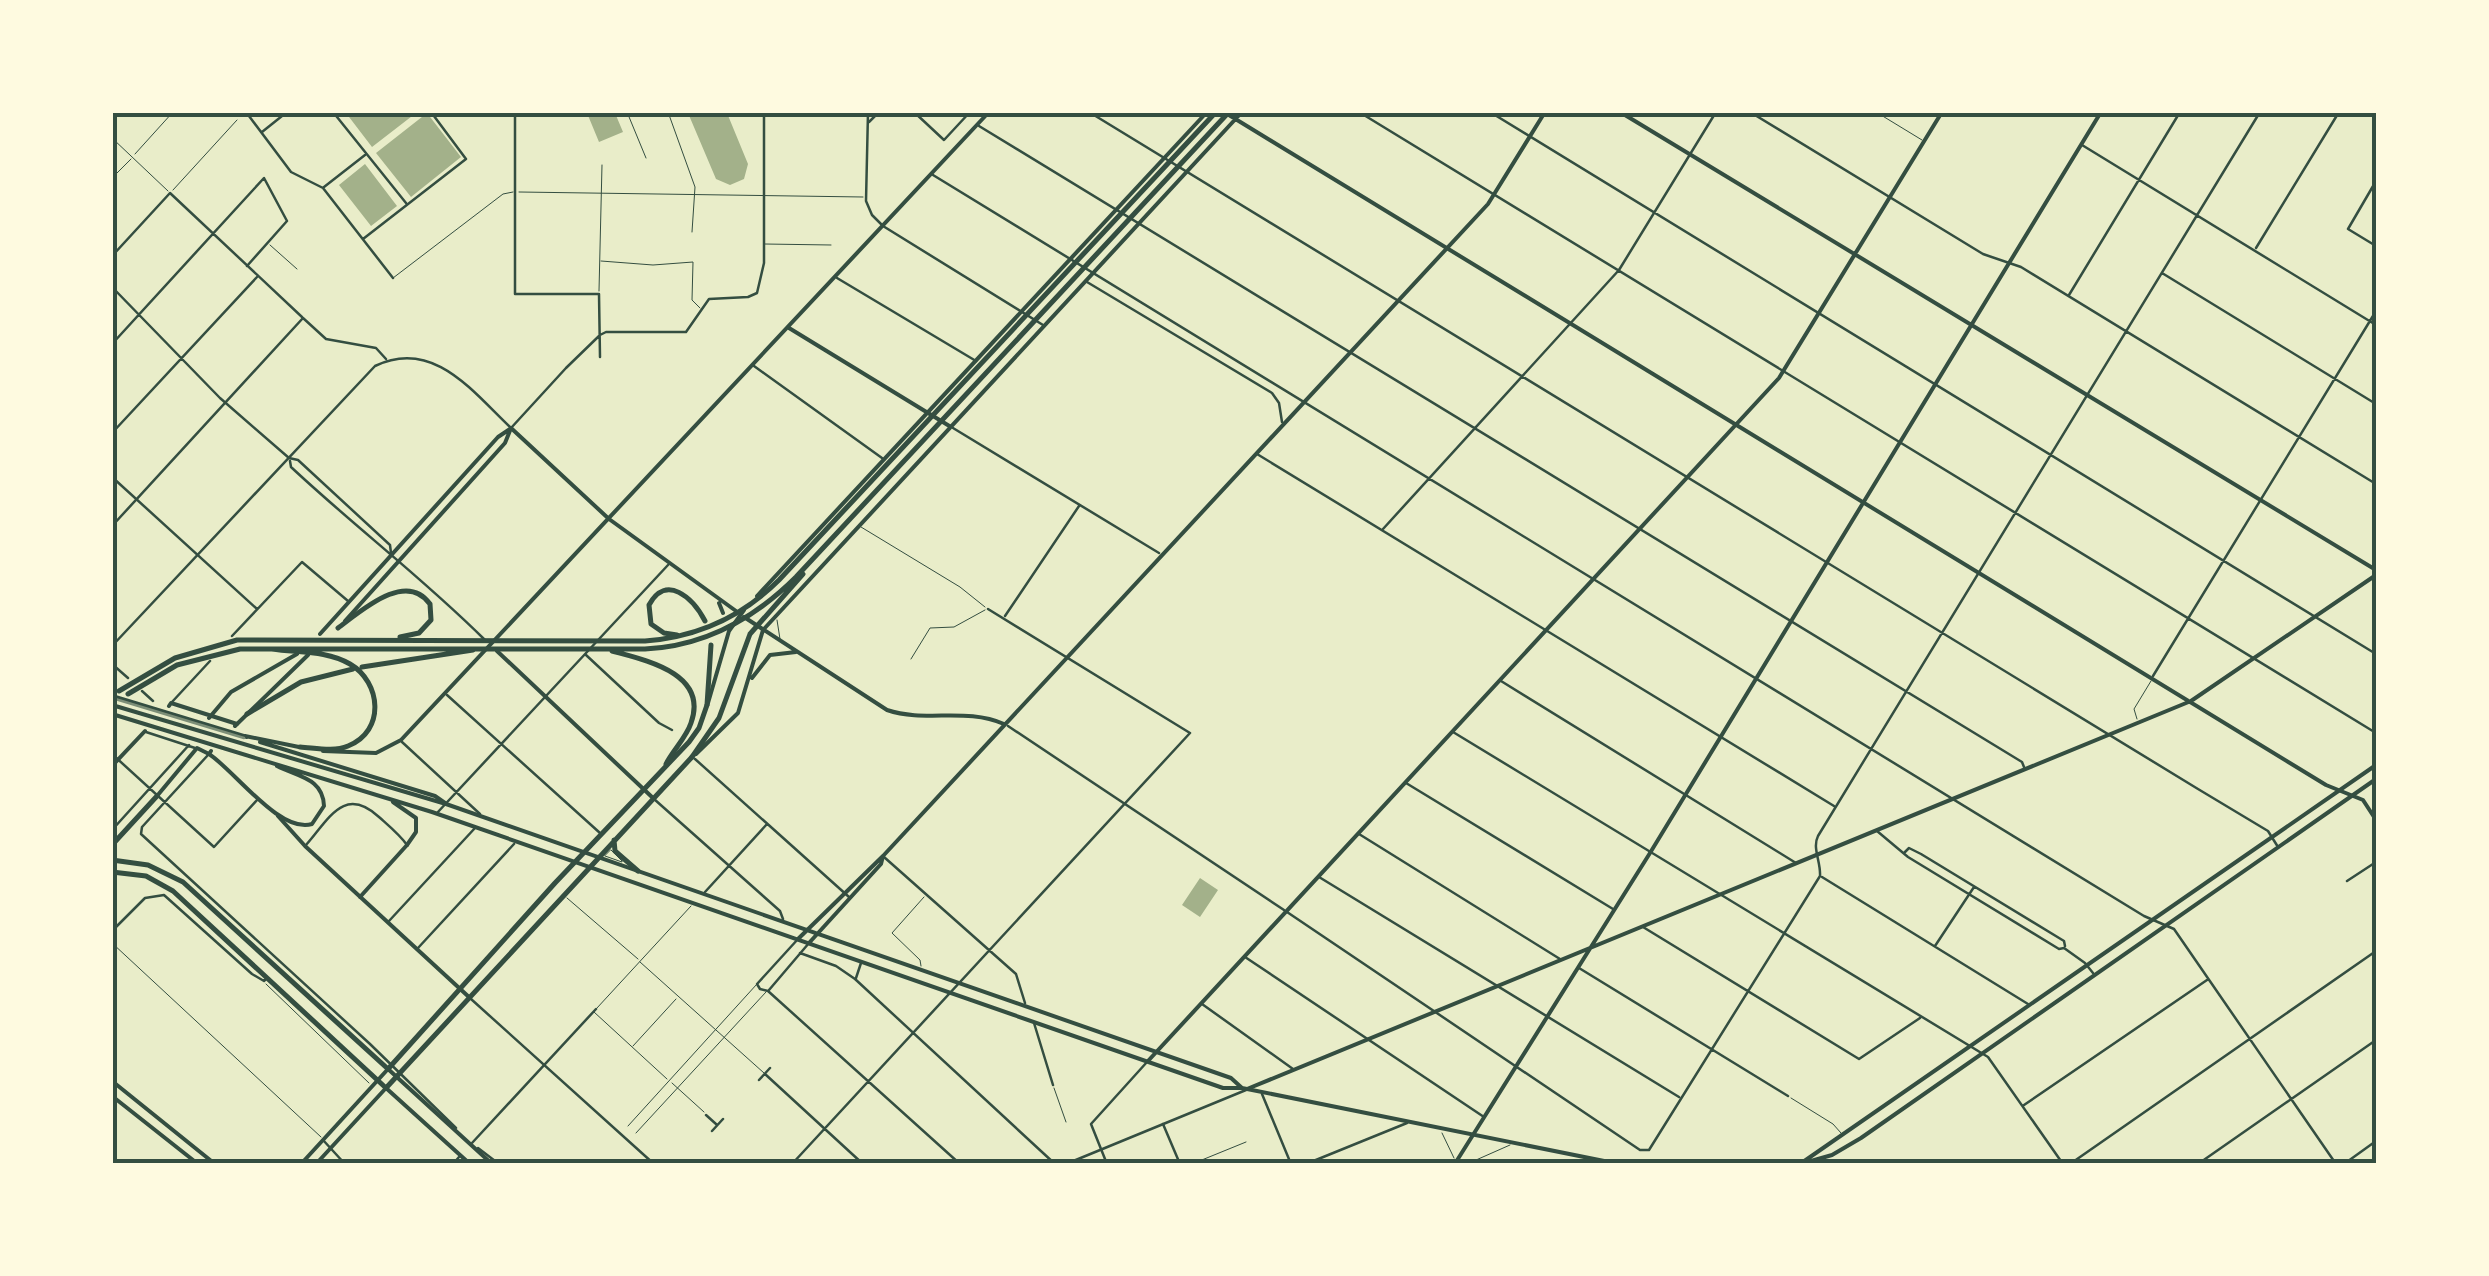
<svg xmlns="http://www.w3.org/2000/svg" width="2489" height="1276" font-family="'Golos Text',sans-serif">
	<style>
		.water { fill: #a3b18a }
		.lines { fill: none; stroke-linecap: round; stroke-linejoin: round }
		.service { stroke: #344e41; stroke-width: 1 }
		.pedestrian { stroke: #344e41; stroke-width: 1 }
		.minor { stroke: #344e41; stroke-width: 2.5 }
		.tertiary { stroke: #344e41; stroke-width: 2.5 }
		.secondary { stroke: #344e41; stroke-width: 4 }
		.primary { stroke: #344e41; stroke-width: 4 }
		.trunk { stroke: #344e41; stroke-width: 5 }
		.motorway { stroke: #344e41; stroke-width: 5 }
		.rail { stroke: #7c8e77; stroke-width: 2.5 }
		.neatline { fill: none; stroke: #344e41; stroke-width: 4 }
	</style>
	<rect width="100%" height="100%" fill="#e9edc9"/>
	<path class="water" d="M 346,113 L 416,113 L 372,147 Z
		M 427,113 L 461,157 L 411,197 L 376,153 Z
		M 587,113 L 615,113 L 623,132 L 599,142 Z
		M 688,113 L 727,113 L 748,164 L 744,179 L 730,185 L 716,179 Z
		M 365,164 L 397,206 L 371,226 L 339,185 Z
		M 1200,878 L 1218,890 L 1200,917 L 1182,905 Z"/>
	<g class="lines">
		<path class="service" d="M 627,112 L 646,158
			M 668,112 L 695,187 L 692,232
			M 1876,112 L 1922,140
			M 112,138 L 168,191
			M 135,154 L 173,112
			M 112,178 L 131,159
			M 173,190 L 237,120
			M 519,192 L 863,197
			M 764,244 L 831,245
			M 270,245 L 297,269
			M 601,261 L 653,265 L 693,262 L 692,300 L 700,308
			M 393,278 L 503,194 L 513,192
			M 599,291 L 602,165
			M 861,527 L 960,587 L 985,607
			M 911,659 L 930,628 L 954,627 L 985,610
			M 567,898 L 638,959
			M 112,943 L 321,1137
			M 921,966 L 920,960 L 892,933 L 924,897
			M 266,984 L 369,1083
			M 597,1008 L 691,906
			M 1192,1164 L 1246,1142"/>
		<path class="pedestrian" d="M 777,620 L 780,639
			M 2137,719 L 2134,709 L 2151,681
			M 611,850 L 622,861 L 622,862 L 605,856 Z
			M 640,962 L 764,1073
			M 594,1012 L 667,1079
			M 633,1046 L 676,999
			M 672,1083 L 704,1112
			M 1054,1088 L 1066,1122
			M 1791,1098 L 1833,1124 L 1841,1133
			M 628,1126 L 757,984
			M 636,1133 L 766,992
			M 1442,1133 L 1454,1158
			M 1467,1164 L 1510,1145"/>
		<path class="minor" d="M 246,112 L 291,172 L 323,188 L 393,278
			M 333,112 L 406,203
			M 515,112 L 515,294 L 599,294 L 600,357
			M 868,112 L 866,201 L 872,215 L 883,226 L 1043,325
			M 914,112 L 944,140 L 970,112
			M 1089,112 L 2198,789 L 2268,831 L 2278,847
			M 1359,112 L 2376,733
			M 1490,112 L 2376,654
			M 1750,112 L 1983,254 L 2021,267 L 2376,484
			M 869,122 L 879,112
			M 979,126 L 2022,762 L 2024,767
			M 262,132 L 287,112
			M 2082,145 L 2376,325
			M 933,175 L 2144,916 L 2174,929 L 2336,1164
			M 2376,181 L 2348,229 L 2376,246
			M 324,187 L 365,155
			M 363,239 L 466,159 L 431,112
			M 2256,248 L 2339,112
			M 112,256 L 170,193 L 302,317
			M 2162,273 L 2376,404
			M 837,278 L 976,361
			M 1087,282 L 1272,393 L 1279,403 L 1282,422
			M 112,287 L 220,398 L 289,458 L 298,460 L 390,545 L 391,553
			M 2069,295 L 2180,112
			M 112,344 L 264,178 L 287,221 L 247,266
			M 754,366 L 882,458
			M 511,428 L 566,368 L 600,335 L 606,332 L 686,332 L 709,299 L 748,297 L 757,293 L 764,263 L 764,112
			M 953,428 L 1159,553
			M 112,433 L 257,277
			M 1257,454 L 1834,806
			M 290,461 L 291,467 C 355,527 423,578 485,640
			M 112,477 L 257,609
			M 1383,529 L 1619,270 L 1716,112
			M 1005,616 L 1079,506
			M 232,636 L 302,562 L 348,601
			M 586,655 L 659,723 L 672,730
			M 112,664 L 128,678
			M 2153,676 L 2376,311
			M 1501,681 L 1796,863
			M 142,691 L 153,701
			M 447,695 L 600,833
			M 172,702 L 210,661
			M 146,732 L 195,748
			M 1453,732 L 1988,1057 L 2063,1164
			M 402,742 L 480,814
			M 112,754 L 214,847 L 258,799
			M 208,755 L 142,827 L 141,834 L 370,1044 L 456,1128
			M 695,759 L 849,897
			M 1406,783 L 1613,909
			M 654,799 L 780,911 L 783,919
			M 437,813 L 668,565
			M 112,830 L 189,745
			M 1877,831 L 1908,857 L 2059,949 L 2064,948 L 2085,963 L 2093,973
			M 1359,834 L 1560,959
			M 306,845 C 329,819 344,785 379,817 C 389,826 400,835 407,845
			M 1905,852 L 1909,848 L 1921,854 L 2064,941 L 2065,946
			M 884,857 L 1016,974 L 1025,1003
			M 1319,877 L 1679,1097
			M 1822,877 L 2028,1004
			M 2347,881 L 2376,862
			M 705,892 L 767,824
			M 1287,912 L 1640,1150 L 1649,1150 L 1820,876 C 1821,862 1812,848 1818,836 L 2260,112
			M 389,921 L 475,828
			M 1643,927 L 1859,1059 L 1920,1018
			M 112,931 L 145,898 L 164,895 L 252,974 L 264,981 L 267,978
			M 798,939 L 757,984 L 760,989 L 768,991 L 960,1164
			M 1935,946 L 1974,887
			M 418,948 L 514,844
			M 800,953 L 836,966 L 855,979 L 1055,1164
			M 1245,957 L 1484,1117
			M 1579,968 L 1788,1096
			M 856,978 L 861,963
			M 769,990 L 809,943
			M 1202,1004 L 1293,1069
			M 1034,1023 L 1053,1085
			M 765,1074 L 863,1164
			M 759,1080 L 770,1068
			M 1262,1094 L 1291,1164
			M 2024,1105 L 2207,980
			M 706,1115 L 716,1124
			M 1163,1124 L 1180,1164
			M 712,1131 L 723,1119
			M 323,1140 L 345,1164
			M 472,1143 L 596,1009
			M 478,1148 L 499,1164
			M 453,1164 L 459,1157
			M 792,1164 L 1190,733 L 988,609
			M 1107,1164 L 1091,1124 L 1147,1062
			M 1306,1164 L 1407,1123
			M 2070,1164 L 2376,951
			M 2198,1164 L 2376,1040
			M 2344,1164 L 2376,1141"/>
		<path class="tertiary" d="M 112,526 L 303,318 L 326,339 L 376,348 L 386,359
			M 112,646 L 375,366 C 433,338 472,391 510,427
			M 1008,726 L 1284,910
			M 471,999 L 654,1164
			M 1066,1164 L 1246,1090"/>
		<path class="secondary" d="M 1224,112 L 2326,785 L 2363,800 L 2376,820
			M 1620,112 L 2376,570
			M 789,328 L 951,427
			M 511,428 L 609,519 L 736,611
			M 757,596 L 1207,112
			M 719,603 L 723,613
			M 744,617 L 887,710 C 926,723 965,707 1004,724
			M 345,621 L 505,443 L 511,428
			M 320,634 L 498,437 L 510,429
			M 497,651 L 653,798
			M 752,678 L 770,655 L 796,652
			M 112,696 L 247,737
			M 708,703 L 729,631 L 744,610
			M 169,706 L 171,703 L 237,724
			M 209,718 L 231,692 L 297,654
			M 245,736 L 299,747
			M 260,742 L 435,796 L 445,803
			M 323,751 L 376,753 L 401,740 L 989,112
			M 696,754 L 738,713 L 763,630 L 1242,112
			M 112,766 L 145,731
			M 157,796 L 197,748 L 209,754
			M 278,816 L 305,846 L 470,998
			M 360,897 L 407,845
			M 1148,1061 L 1779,378 L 1942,112
			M 1247,1089 L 2191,701 L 2376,575
			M 1456,1162 L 1650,853 L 2101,112"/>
		<path class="primary" d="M 112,705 L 446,804 L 1231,1078 L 1242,1088
			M 112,714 L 432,812 L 1223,1088 L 1242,1088 L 1619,1164
			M 235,726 L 308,655
			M 211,751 L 209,754 C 235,771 280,834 312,824 L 324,806 C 323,778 298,777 277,766
			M 393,802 L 416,818 L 416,832 L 407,845
			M 798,939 L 883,856 L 1488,204 L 1545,112
			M 809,943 L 881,864 L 883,856
			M 112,1081 L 215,1164
			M 112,1096 L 198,1164
			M 1804,1163 L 1832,1155 L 1861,1138 L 2376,779
			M 301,1164 L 388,1069 L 492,1164
			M 316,1164 L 386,1088 L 470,1164
			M 1800,1164 L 2376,765"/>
		<path class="trunk" d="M 614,840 L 615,851 L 638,871
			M 112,845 L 157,796
			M 112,860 L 148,865 L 183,882 L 388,1069 L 555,883 L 689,742 L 699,728 L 707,705
			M 112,872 L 146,876 L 173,891 L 386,1088 L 692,757"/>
		<path class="motorway" d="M 338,628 C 361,611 406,570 430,604 L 431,620 L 419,633 L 400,637
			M 677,635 L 664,633 L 651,624 L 649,605 C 666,573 693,598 705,621
			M 272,649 C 298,653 326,650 350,664 C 381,682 386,731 348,746 C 334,752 316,748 300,747
			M 612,651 C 645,660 709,673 691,723 C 686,738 673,750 666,764
			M 362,667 L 473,650
			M 119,691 L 175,658 L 237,640 L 645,641 C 697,637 742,617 779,580 L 1216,112
			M 128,694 L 177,665 L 240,649 L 645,649 C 705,646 754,619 796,577 L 1229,112
			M 707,705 L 711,645
			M 247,714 L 301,682 L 353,669
			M 692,757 L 719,718 L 750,634 L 803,574"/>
		<path class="rail" d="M 112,698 L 244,738"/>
	</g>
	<rect width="2489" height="1276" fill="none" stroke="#fefae0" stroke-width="230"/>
	<rect x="115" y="115" width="2259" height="1046" class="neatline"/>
</svg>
